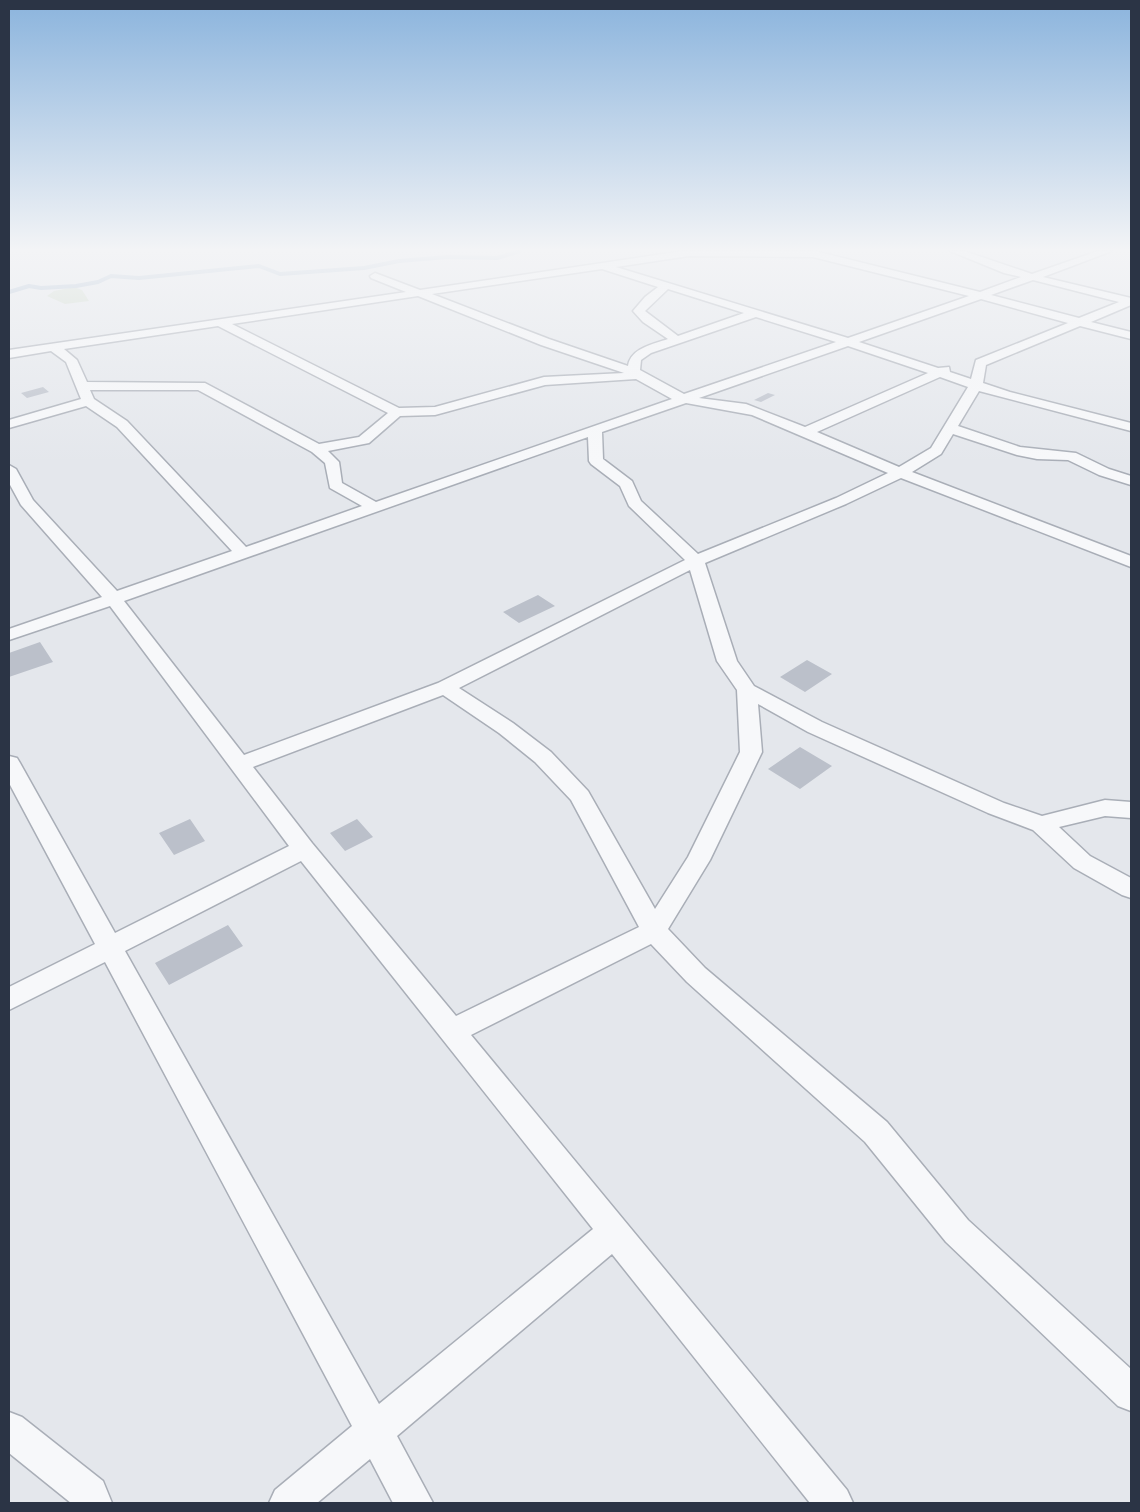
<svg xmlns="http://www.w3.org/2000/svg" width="1140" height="1512" font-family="'DejaVu Sans',sans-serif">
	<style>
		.green { fill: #c9d6c5 }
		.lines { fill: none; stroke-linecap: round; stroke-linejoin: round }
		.stream { stroke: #9fb4cc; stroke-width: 4 }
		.building { fill: #bbc0ca }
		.street-casing { stroke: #a9aeb7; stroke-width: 3 }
		.street { fill: #f7f8fa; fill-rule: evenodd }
	</style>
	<rect width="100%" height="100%" fill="#e4e7ec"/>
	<path class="green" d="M 74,287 L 82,290 L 89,301 L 65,304 L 47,296 L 54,291 Z"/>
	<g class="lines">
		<path class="stream" d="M 9,292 L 29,286 L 41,288 L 76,286 L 98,282 L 111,276 L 139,278 L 259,266 L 280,274 L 364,268 L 399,261 L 448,257 L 497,258 L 520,251"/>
	</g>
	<path class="building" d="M 43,387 L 49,392 L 27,398 L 21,393 Z
		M 768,393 L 775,395 L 761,402 L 754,400 Z
		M 538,595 L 555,606 L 519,623 L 503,612 Z
		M 40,642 L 53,662 L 9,677 L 9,653 Z
		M 807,660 L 832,674 L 805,692 L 780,677 Z
		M 800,747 L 832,766 L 800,789 L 768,769 Z
		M 190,819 L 205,841 L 174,855 L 159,833 Z
		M 357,819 L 373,837 L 345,851 L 330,833 Z
		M 228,925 L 243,946 L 169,985 L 155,963 Z"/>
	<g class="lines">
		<defs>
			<path id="street" d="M 683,251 L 815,251 L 980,292 L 1021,277 L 1004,273 L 950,251 L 964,251 L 1032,274 L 1098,251 L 1112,251 L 1043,277 L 1131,298 L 1131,305 L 1091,322 L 1131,332 L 1131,339 L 1080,326 L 986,365 L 983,383 L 1010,392 L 1131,423 L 1131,431 L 979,391 L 958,426 L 1020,447 L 1076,453 L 1109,469 L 1131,476 L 1131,485 L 1099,475 L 1068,460 L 1037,459 L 1017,455 L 953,434 L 941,454 L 912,472 L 1131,556 L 1131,567 L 901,478 L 846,504 L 705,563 L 737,661 L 754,686 L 822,722 L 1004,803 L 1042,816 L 1105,800 L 1131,802 L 1131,818 L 1105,816 L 1059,827 L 1090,856 L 1131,878 L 1131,898 L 1122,895 L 1074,868 L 1033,830 L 988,813 L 808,732 L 758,704 L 762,752 L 710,860 L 668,929 L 705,968 L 887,1122 L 968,1220 L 1131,1369 L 1131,1411 L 1118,1406 L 946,1242 L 865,1142 L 687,982 L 651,944 L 471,1035 L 847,1490 L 853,1503 L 810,1503 L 612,1254 L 397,1436 L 433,1503 L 393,1503 L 370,1459 L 317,1503 L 269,1503 L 275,1490 L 352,1426 L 105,962 L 9,1010 L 9,987 L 95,944 L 9,783 L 9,756 L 17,758 L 20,763 L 115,933 L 289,846 L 110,606 L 9,640 L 9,629 L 102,597 L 21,505 L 9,483 L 9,465 L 16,469 L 33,500 L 117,591 L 232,551 L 117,427 L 86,406 L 9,428 L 9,420 L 81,399 L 66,362 L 51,351 L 9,358 L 9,350 L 406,292 L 371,278 L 370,276 L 375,273 L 420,290 ZM 689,256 L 813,257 L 969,296 L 848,338 L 616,267 ZM 602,269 L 658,287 L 645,297 L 633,311 L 643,322 L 668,339 C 654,344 630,348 628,366 L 549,339 L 432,294 ZM 1033,280 L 1119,302 L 1079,318 L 991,295 ZM 668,289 L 744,313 L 678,336 L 645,311 ZM 418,296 L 541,345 L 624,373 L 544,377 L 435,407 L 399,408 L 232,324 ZM 981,299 L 1068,323 L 976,360 L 971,379 L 950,372 L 949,367 L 938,368 L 859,342 ZM 756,317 L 836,342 L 684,394 L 640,370 L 641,360 L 651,353 ZM 218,326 L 388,413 L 359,437 L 319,444 L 205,383 L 87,382 L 77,360 L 64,349 ZM 848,346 L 928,373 L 805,427 L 746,404 L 699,398 ZM 940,377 L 968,387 L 931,448 L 899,467 L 817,432 ZM 636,379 L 672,399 L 376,502 L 342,483 L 339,462 L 328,451 L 369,443 L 400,416 L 435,415 L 545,385 ZM 90,390 L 198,390 L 312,452 L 325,463 L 330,488 L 362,506 L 246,547 L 127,421 L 94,399 ZM 686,403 L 752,415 L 888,473 L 836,498 L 698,554 L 641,501 L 632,481 L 603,459 L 602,432 ZM 588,437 L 589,461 L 591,464 L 620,486 L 629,506 L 685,560 L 438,683 L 244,755 L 124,601 ZM 690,570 L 717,661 L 737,690 L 740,752 L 688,857 L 655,909 L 588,791 L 551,752 L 513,723 L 459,688 ZM 443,695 L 499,733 L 535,762 L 571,800 L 639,927 L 456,1016 L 312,843 L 253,767 ZM 301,861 L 593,1229 L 379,1404 L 125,951 Z
				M 9,1412 L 22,1417 L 103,1481 L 112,1503 L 71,1503 L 9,1453 Z"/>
		</defs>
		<use href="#street" class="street-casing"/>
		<use href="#street" class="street"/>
	</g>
	<linearGradient id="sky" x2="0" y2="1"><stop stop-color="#8bb4dd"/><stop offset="0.54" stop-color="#f3f4f6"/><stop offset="1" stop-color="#f3f4f6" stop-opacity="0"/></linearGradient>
	<rect width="1140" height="463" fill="url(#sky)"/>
	<rect width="1140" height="1512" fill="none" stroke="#2b3445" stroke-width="20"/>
</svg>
